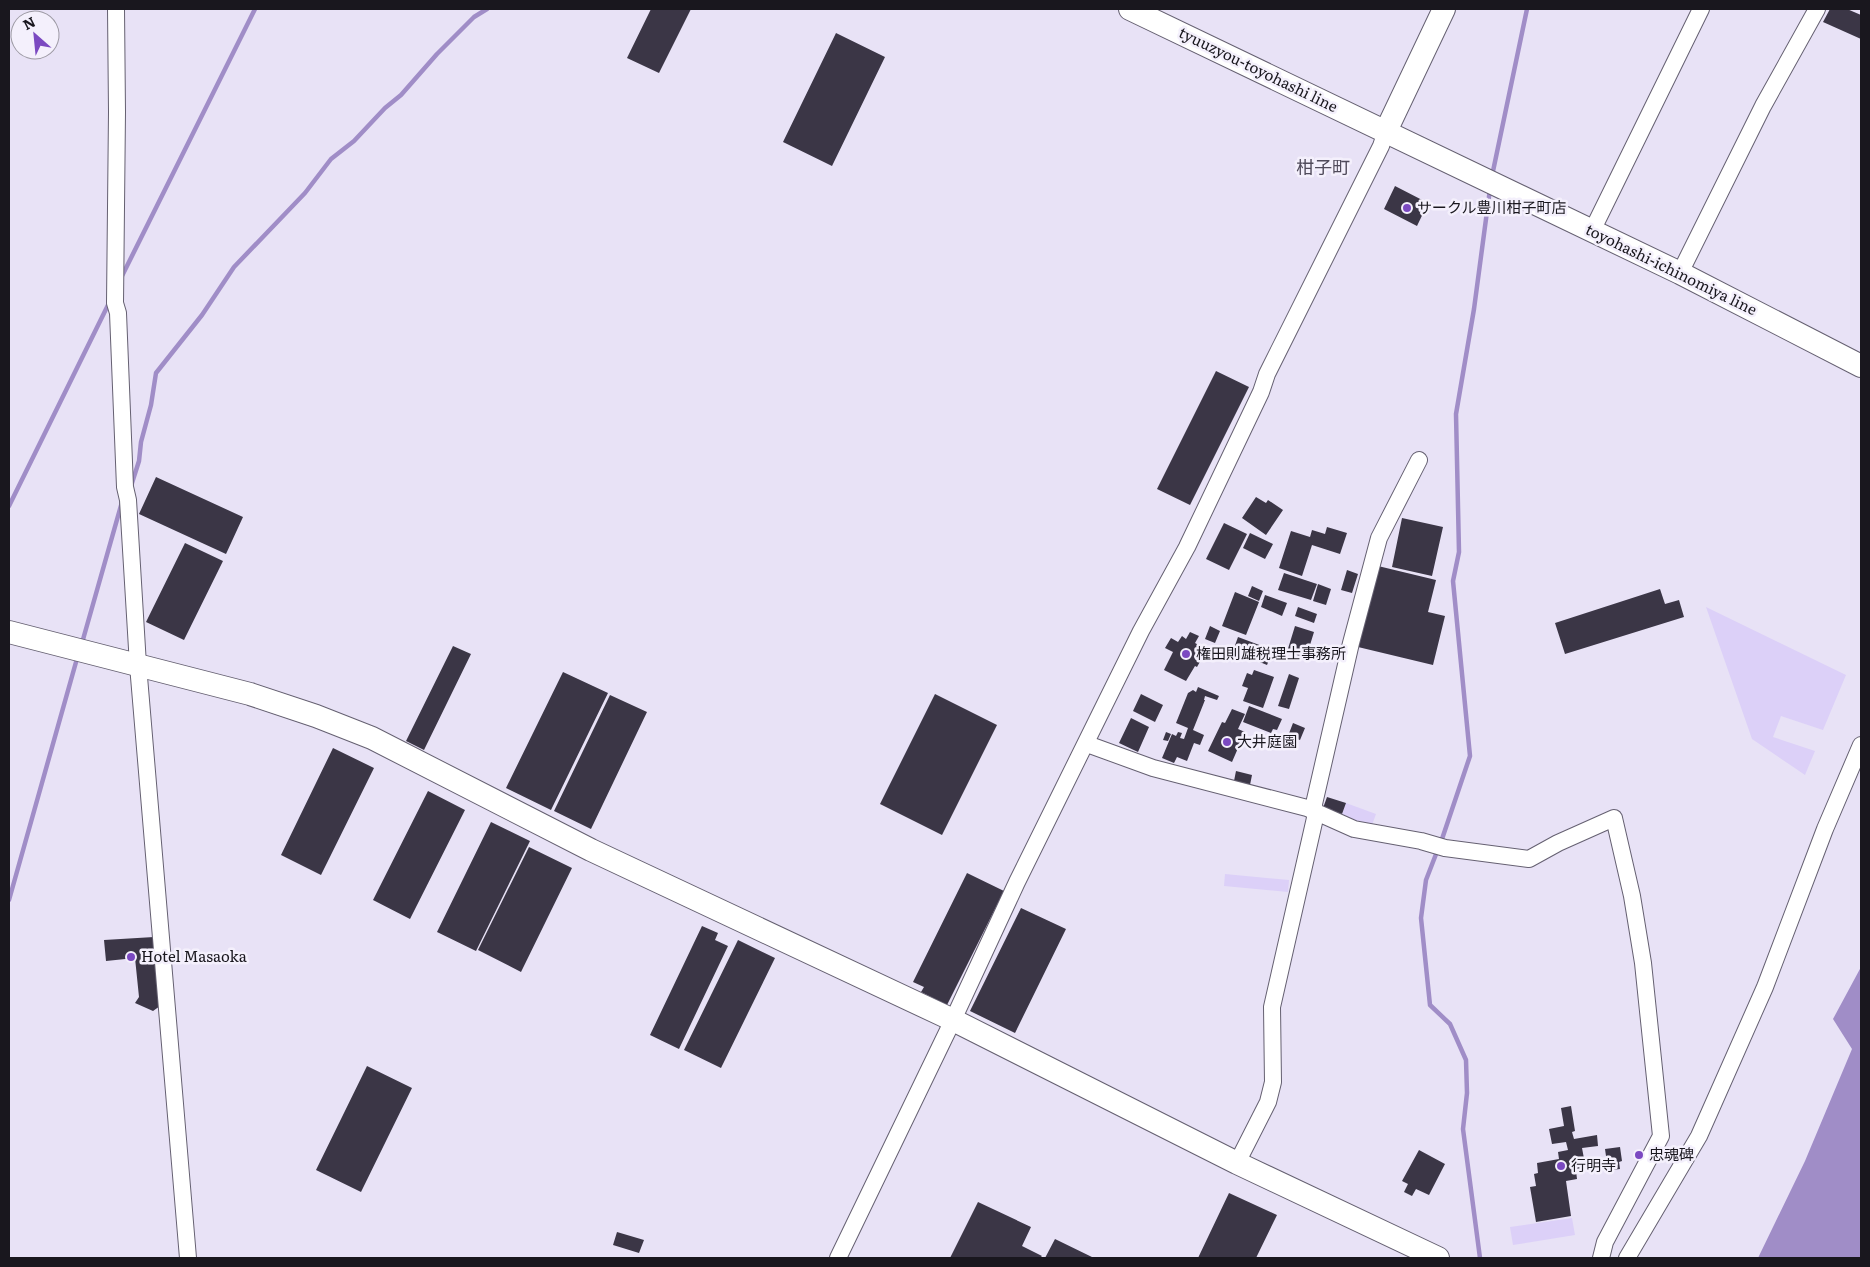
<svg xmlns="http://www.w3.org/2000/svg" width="1870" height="1267" font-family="Literata,'Noto Sans JP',serif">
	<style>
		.green { fill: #dcd0f8 }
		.water { fill: #a08dc7 }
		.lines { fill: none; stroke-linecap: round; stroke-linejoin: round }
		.stream { stroke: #a08dc7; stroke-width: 4.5 }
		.building { fill: #3b3646 }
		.street-casing { stroke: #656071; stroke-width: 18 }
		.secondary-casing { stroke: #656071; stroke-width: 24 }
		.street { stroke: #fff; stroke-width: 16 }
		.secondary { stroke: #fff; stroke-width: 22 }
		.poi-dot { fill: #7b49c1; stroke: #f4f0fc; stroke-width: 2 }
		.labels { text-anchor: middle; stroke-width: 5; stroke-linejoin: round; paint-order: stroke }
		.street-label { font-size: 15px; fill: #19171e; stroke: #f4f0fc }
		.poi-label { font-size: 15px; fill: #19171e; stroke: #f4f0fc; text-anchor: start }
		.quarter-label { font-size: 18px; fill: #504b5b; stroke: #f4f0fc }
	</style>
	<rect width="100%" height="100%" fill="#e8e2f6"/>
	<path class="green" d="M 1706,607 L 1846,675 L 1823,730 L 1781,716 L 1773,737 L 1815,751 L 1805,775 L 1752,739 Z
		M 1346,803 L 1376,814 L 1372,825 L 1356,822 L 1342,814 Z
		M 1225,874 L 1289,880 L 1288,892 L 1224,886 Z
		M 1572,1218 L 1575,1235 L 1513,1245 L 1510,1227 Z"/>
	<path class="water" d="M 1861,967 L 1861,1258 L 1758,1258 L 1805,1161 L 1852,1049 L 1833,1019 Z"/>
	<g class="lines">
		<path class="stream" d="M 1492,176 L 1527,9
			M 121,278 L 255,9
			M 131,486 L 139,461 L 141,442 L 151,405 L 156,373 L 202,315 L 234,267 L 305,193 L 331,159 L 354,141 L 385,108 L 401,95 L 437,54 L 474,17 L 487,9
			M 9,506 L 110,301
			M 82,643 L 122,502
			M 1441,842 L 1470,756 L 1453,581 L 1459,552 L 1456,414 L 1474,309 L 1490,189
			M 1438,849 L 1426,880 L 1421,918 L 1430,1005 L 1450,1024 L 1466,1060 L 1467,1093 L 1463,1129 L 1480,1258
			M 9,900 L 78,655"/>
	</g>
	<path class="building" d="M 651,9 L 691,9 L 659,73 L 627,58 Z
		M 1830,9 L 1847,9 L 1861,15 L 1861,39 L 1823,22 Z
		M 836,33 L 885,57 L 832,166 L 783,142 Z
		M 1395,186 L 1428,203 L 1417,226 L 1384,209 Z
		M 1216,371 L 1249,387 L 1190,505 L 1157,489 Z
		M 156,477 L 243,517 L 226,554 L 139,514 Z
		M 1256,497 L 1266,503 L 1268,500 L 1283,510 L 1266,535 L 1242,518 Z
		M 1402,518 L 1443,527 L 1432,576 L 1392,567 Z
		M 1224,523 L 1247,534 L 1229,570 L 1206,559 Z
		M 1327,527 L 1347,533 L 1340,554 L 1312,545 L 1302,576 L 1279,568 L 1291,531 L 1310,537 L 1312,530 L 1325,534 Z
		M 1250,533 L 1273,544 L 1265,559 L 1243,548 Z
		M 185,543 L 223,561 L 184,640 L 146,622 Z
		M 1378,566 L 1436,580 L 1428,612 L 1445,616 L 1433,665 L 1358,647 Z
		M 1347,570 L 1358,574 L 1352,593 L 1341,590 Z
		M 1284,573 L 1317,584 L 1311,600 L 1278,590 Z
		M 1318,584 L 1331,589 L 1326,605 L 1313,601 Z
		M 1252,586 L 1263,591 L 1259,601 L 1248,596 Z
		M 1660,589 L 1665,604 L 1679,600 L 1684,617 L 1565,654 L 1555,623 Z
		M 1235,592 L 1259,602 L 1246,635 L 1222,626 Z
		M 1265,595 L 1287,603 L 1282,616 L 1261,607 Z
		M 1298,607 L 1317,614 L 1314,623 L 1295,616 Z
		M 1210,626 L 1220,631 L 1215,643 L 1205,639 Z
		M 1295,626 L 1314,632 L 1306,658 L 1287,652 Z
		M 1190,632 L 1199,636 L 1195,643 L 1204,648 L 1200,657 L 1202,658 L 1197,667 L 1195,666 L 1186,681 L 1164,670 L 1173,652 L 1165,648 L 1171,638 L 1178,642 L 1182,636 L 1186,639 Z
		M 1238,637 L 1273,650 L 1267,665 L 1233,651 Z
		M 453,646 L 471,654 L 424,750 L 406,741 Z
		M 1254,670 L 1274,677 L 1263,708 L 1243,701 L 1248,688 L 1242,686 L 1247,673 L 1252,675 Z
		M 563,672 L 608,693 L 551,810 L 506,788 Z
		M 1289,674 L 1299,678 L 1289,709 L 1278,706 Z
		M 1198,687 L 1219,696 L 1217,700 L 1205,696 L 1204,700 L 1205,700 L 1193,730 L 1204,735 L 1200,745 L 1194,743 L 1187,761 L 1177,757 L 1174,763 L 1162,758 L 1172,734 L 1176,736 L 1178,732 L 1182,733 L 1180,738 L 1184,739 L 1188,728 L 1176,723 L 1188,693 L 1193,690 L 1196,692 Z
		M 935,694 L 997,725 L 942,835 L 880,804 Z
		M 1141,694 L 1163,705 L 1155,722 L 1133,711 Z
		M 610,695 L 647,712 L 591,829 L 554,811 Z
		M 1249,706 L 1282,719 L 1277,730 L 1273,729 L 1271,733 L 1243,722 Z
		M 1232,709 L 1245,714 L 1238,729 L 1245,732 L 1232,762 L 1208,751 L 1222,722 L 1225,723 Z
		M 1131,718 L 1149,727 L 1138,752 L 1119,743 Z
		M 1293,723 L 1305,728 L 1300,740 L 1288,736 Z
		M 1166,732 L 1171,734 L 1168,741 L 1163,740 Z
		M 333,748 L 374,768 L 321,875 L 281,855 Z
		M 1236,771 L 1252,775 L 1250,785 L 1234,781 Z
		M 428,791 L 465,810 L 410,919 L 373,900 Z
		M 1327,797 L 1346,803 L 1342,814 L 1323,808 Z
		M 491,822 L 530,841 L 476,951 L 437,932 Z
		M 529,847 L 572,868 L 521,972 L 478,950 Z
		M 967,873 L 1004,891 L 947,1005 L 921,992 L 924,987 L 913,982 Z
		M 1021,908 L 1066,929 L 1015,1033 L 970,1011 Z
		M 702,926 L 718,933 L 715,940 L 728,946 L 679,1049 L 650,1035 Z
		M 154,937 L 160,1006 L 153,1011 L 135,1003 L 139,997 L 135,958 L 106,961 L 104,940 Z
		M 738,940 L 775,958 L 721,1068 L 684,1050 Z
		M 367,1066 L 412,1088 L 361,1192 L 316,1170 Z
		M 1571,1106 L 1575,1131 L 1572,1132 L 1574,1139 L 1597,1135 L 1598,1146 L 1582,1148 L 1586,1169 L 1576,1171 L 1577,1179 L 1566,1181 L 1571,1216 L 1536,1222 L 1530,1187 L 1536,1186 L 1534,1174 L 1538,1173 L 1537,1163 L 1559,1159 L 1558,1152 L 1568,1150 L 1566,1142 L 1552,1144 L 1549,1129 L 1564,1126 L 1561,1108 Z
		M 1620,1147 L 1622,1161 L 1619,1162 L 1620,1169 L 1612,1170 L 1610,1163 L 1607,1163 L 1605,1149 Z
		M 1419,1150 L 1445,1164 L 1429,1195 L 1416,1189 L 1412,1196 L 1404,1192 L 1408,1184 L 1402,1181 Z
		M 1229,1193 L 1277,1215 L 1256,1258 L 1198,1258 Z
		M 978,1202 L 1031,1227 L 1022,1246 L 1042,1256 L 1040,1258 L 950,1258 Z
		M 617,1232 L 644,1240 L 639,1253 L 613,1245 Z
		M 1055,1239 L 1094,1258 L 1045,1258 Z"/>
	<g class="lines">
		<defs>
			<path id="street" d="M 116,9 L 117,112 L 115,303 L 118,313 L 125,487 L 128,500 L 138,665 L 188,1258
				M 1592,231 L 1701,9
				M 1680,273 L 1763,106 L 1817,9
				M 1087,744 L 1153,768 L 1307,808 L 1354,829 L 1421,841 L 1445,848 L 1529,859 L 1558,843 L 1614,818 L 1632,896 L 1643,963 L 1661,1136 L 1605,1242 L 1601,1258
				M 1237,1163 L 1268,1102 L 1273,1082 L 1272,1007 L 1315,818 L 1314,804 L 1351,643 L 1379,538 L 1419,460
				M 838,1258 L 953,1020 L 1017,882 L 1141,631 L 1187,547 L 1261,392 L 1267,374 L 1381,146 L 1386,131
				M 1627,1258 L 1699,1136 L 1765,987 L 1825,829 L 1861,745"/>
			<path id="secondary" d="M 1130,9 L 1680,273 L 1861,366
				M 1386,131 L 1444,9
				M 9,632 L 250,694 L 316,716 L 372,738 L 591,850 L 953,1020 L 1237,1163 L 1438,1258"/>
		</defs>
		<use href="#street" class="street-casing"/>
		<use href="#secondary" class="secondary-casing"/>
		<use href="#street" class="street"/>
		<use href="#secondary" class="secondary"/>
	</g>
	<g class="poi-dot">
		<circle cx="1407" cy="208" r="5"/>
		<circle cx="1186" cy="654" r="5"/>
		<circle cx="1227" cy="742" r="5"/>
		<circle cx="131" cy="957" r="5"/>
		<circle cx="1639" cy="1155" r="5"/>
		<circle cx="1561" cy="1166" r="5"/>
	</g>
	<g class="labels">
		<g class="street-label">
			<text transform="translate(1258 70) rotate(26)" y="5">tyuuzyou-toyohashi line</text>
			<text transform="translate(1671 270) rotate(26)" y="5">toyohashi-ichinomiya line</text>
		</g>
		<g class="poi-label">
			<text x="1417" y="213">サークル豊川柑子町店</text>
			<text x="1196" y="659">権田則雄税理士事務所</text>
			<text x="1237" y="747">大井庭園</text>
			<text x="141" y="962">Hotel Masaoka</text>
			<text x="1649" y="1160">忠魂碑</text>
			<text x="1571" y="1171">行明寺</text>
		</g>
		<g class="quarter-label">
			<text x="1323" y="174">柑子町</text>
		</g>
	</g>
	<rect width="1870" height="1267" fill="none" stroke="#19171e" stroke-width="20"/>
	<g transform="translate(35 35) rotate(333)"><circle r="24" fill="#f4f0fc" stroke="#9c99a3"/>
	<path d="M0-4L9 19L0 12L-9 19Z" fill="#7b49c1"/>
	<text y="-8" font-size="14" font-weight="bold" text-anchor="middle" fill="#19171e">N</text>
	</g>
</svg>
